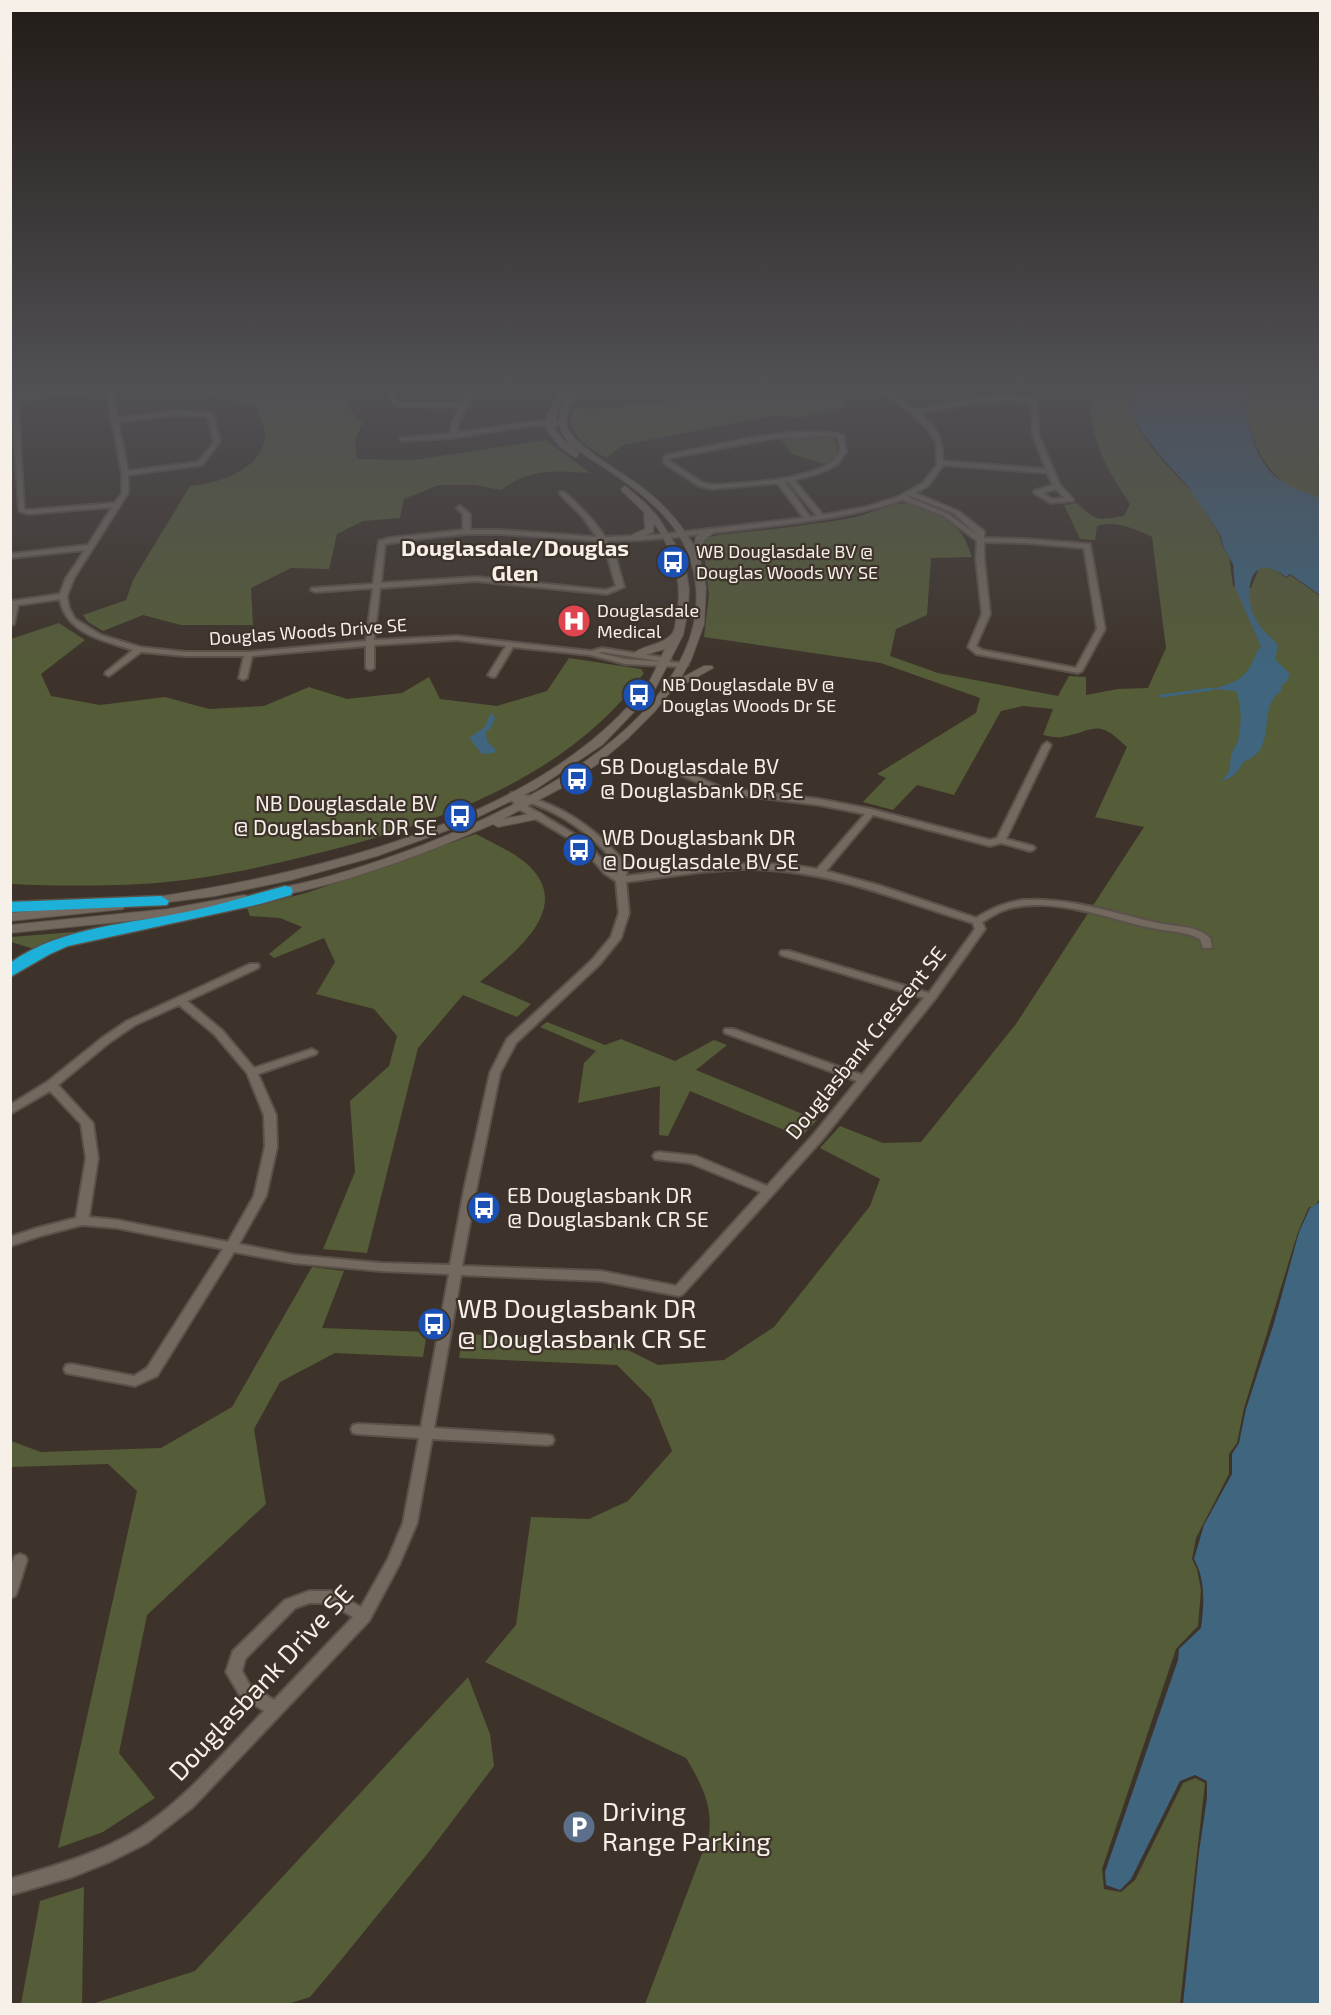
<svg xmlns="http://www.w3.org/2000/svg" width="1331" height="2015" font-family="'Exo 2',sans-serif">
	<style>
		.green { fill: #555c38 }
		.water { fill: #3f657f }
		.lines { fill: none; stroke-linecap: round; stroke-linejoin: round }
		.stream { stroke: #3f657f; stroke-width: 3 }
		.street-casing { stroke: #5a524a; stroke-width: 4 }
		.secondary-casing { stroke: #5a524a; stroke-width: 2 }
		.highway-casing { stroke: #5a524a; stroke-width: 3 }
		.street { fill: #73695e; fill-rule: evenodd }
		.secondary { fill: #73695e; fill-rule: evenodd }
		.highway { fill: #1db1d9; fill-rule: evenodd }
		.labels { text-anchor: middle; stroke-width: 4.5; stroke-linejoin: round; paint-order: stroke }
		.far-poi-label { font-size: 18px; fill: #f6f0e9; stroke: #3d332a; text-anchor: start }
		.far-street-label { font-size: 18px; fill: #f6f0e9; stroke: #3d332a }
		.poi-label { font-size: 21px; fill: #f6f0e9; stroke: #3d332a; text-anchor: start }
		.street-label { font-size: 21px; fill: #f6f0e9; stroke: #3d332a }
		.far-district-label { font-size: 22px; font-weight: bold; fill: #f6f0e9; stroke: #3d332a }
		.near-poi-label { font-size: 26px; fill: #f6f0e9; stroke: #3d332a; text-anchor: start }
		.near-street-label { font-size: 26px; fill: #f6f0e9; stroke: #3d332a }
	</style>
	<rect width="100%" height="100%" fill="#3d332a"/>
	<path class="green" d="M 212,387 L 340,387 C 345,403 349,412 363,422 L 355,440 L 357,459 L 414,460 L 546,440 L 590,473 C 555,471 530,468 501,490 L 475,485 L 439,485 L 404,499 L 400,518 L 363,521 L 337,534 L 329,569 L 291,568 L 251,588 L 253,625 L 181,625 L 143,615 L 103,631 L 88,622 L 83,615 L 126,600 L 133,580 L 190,486 C 218,483 259,472 265,438 C 266,428 259,416 256,406 L 206,394 Z
		M 739,387 L 823,387 L 846,407 L 799,418 L 776,415 L 623,445 L 606,458 L 582,443 L 570,424 L 574,408 L 594,409 L 721,396 Z
		M 1082,387 L 1130,387 C 1122,421 1162,461 1184,483 C 1198,497 1209,519 1220,536 L 1222,546 L 1229,556 L 1233,586 L 1251,588 L 1259,568 L 1264,566 L 1274,569 L 1286,578 L 1290,575 L 1320,596 L 1320,1199 L 1314,1207 L 1309,1207 L 1298,1232 L 1244,1408 L 1237,1443 L 1229,1454 L 1229,1474 L 1196,1538 L 1192,1559 L 1197,1569 L 1201,1590 L 1198,1626 L 1176,1649 L 1102,1869 L 1104,1889 L 1121,1892 L 1135,1880 L 1183,1783 L 1195,1778 L 1205,1783 L 1180,2004 L 645,2004 L 709,1835 C 713,1805 701,1783 686,1758 L 485,1662 L 516,1625 L 531,1517 L 589,1519 L 628,1501 L 672,1451 L 651,1399 L 617,1365 L 459,1358 L 463,1334 L 608,1340 L 658,1365 L 724,1360 L 774,1327 L 870,1206 L 880,1179 L 820,1148 L 840,1126 L 883,1143 L 921,1142 L 1016,1024 L 1144,827 L 1095,817 L 1127,747 C 1096,717 1096,731 1062,737 C 1056,738 1049,736 1043,735 L 1053,709 L 1023,706 L 1001,711 L 954,795 L 917,785 L 893,810 L 863,802 L 886,778 L 877,774 L 976,713 L 980,698 L 881,663 L 704,637 L 709,595 L 703,543 L 706,538 L 718,535 C 762,530 807,526 851,518 C 867,515 894,502 909,503 C 927,505 953,520 963,536 C 967,542 969,550 972,557 L 931,558 L 927,615 L 896,629 L 890,656 L 938,673 L 1058,696 L 1069,676 L 1086,677 L 1086,695 L 1118,689 L 1148,688 L 1166,648 L 1152,537 C 1135,529 1116,520 1097,526 L 1095,540 L 1080,539 L 1064,505 L 1077,503 C 1097,522 1097,520 1124,516 L 1130,504 C 1104,465 1089,437 1089,389 Z
		M 1244,387 L 1320,387 L 1320,516 C 1270,474 1249,456 1244,387 Z
		M 828,437 L 835,440 C 840,451 836,458 825,464 L 792,454 L 781,439 Z
		M 59,623 L 85,640 L 41,674 L 51,696 L 100,705 L 165,697 L 209,709 L 264,706 L 309,687 L 347,699 L 402,693 L 429,677 L 440,699 L 497,706 L 547,691 L 569,658 L 641,669 L 644,673 C 566,781 428,827 303,857 C 250,870 197,881 142,884 C 99,886 54,886 11,884 L 11,639 Z
		M 476,834 C 494,844 517,853 531,868 C 573,911 510,956 480,982 L 531,1004 L 517,1017 L 463,995 L 418,1048 L 367,1253 L 323,1249 L 355,1172 L 350,1101 L 389,1066 L 397,1036 L 374,1009 L 316,994 L 335,962 L 324,938 L 274,958 L 269,954 L 302,927 L 280,918 L 250,916 L 247,908 L 306,893 Z
		M 74,932 L 74,935 L 34,949 L 11,942 L 11,937 Z
		M 547,1022 L 605,1045 L 621,1039 L 675,1061 L 714,1040 L 727,1045 L 696,1070 L 817,1120 L 801,1137 L 690,1091 L 668,1136 L 659,1135 L 660,1086 L 578,1103 L 584,1063 L 596,1051 L 540,1027 Z
		M 312,1267 L 344,1271 L 322,1328 L 427,1332 L 423,1357 L 335,1353 L 280,1382 L 254,1429 L 266,1504 L 147,1615 L 119,1753 L 155,1798 L 103,1832 L 58,1848 L 137,1491 L 108,1464 L 11,1467 L 11,1441 L 41,1452 L 161,1448 L 232,1407 Z
		M 468,1677 L 490,1734 L 494,1766 L 428,1853 L 341,1960 L 310,1997 L 288,2004 L 92,2004 L 195,1971 Z
		M 84,1887 L 82,2004 L 21,2004 L 40,1901 Z"/>
	<path class="water" d="M 1131,387 L 1245,387 C 1243,416 1255,465 1281,481 C 1293,489 1307,493 1320,498 L 1320,595 L 1290,574 L 1286,577 C 1251,549 1243,590 1254,616 C 1259,628 1270,636 1278,645 L 1275,659 L 1290,674 L 1287,681 L 1281,686 L 1281,691 C 1255,708 1280,750 1243,762 C 1239,772 1230,780 1219,781 C 1234,774 1228,765 1232,752 C 1233,749 1236,747 1237,744 C 1242,726 1242,707 1236,691 L 1212,689 C 1232,684 1246,679 1254,659 C 1257,653 1256,651 1261,647 L 1235,587 L 1233,564 L 1223,546 L 1221,536 L 1187,485 L 1164,460 L 1142,432 L 1130,410 Z
		M 490,714 L 493,714 L 495,719 L 490,729 L 486,732 L 487,741 L 496,750 L 494,753 L 482,754 L 469,738 L 485,727 Z
		M 1320,1202 L 1320,2004 L 1183,2004 L 1199,1852 L 1207,1798 L 1207,1781 L 1195,1775 L 1180,1781 L 1131,1879 L 1120,1890 L 1106,1885 L 1105,1872 L 1178,1660 L 1179,1649 L 1201,1628 C 1204,1605 1206,1580 1194,1559 L 1204,1525 L 1232,1474 L 1232,1454 L 1239,1443 L 1246,1409 L 1274,1323 L 1299,1232 L 1310,1208 Z"/>
	<g class="lines">
		<path class="stream" d="M 1161,696 L 1212,689"/>
		<defs>
			<path id="street" d="M 104,387 L 124,387 L 112,390 L 117,418 L 174,411 L 213,413 L 220,442 L 202,465 L 128,475 L 128,493 L 74,578 L 67,596 L 69,608 L 75,619 L 101,635 L 140,647 L 186,652 L 249,652 L 366,641 L 373,588 L 315,592 L 311,590 L 312,588 L 373,584 L 379,541 L 389,538 L 463,530 L 463,514 L 457,508 L 460,506 L 470,514 L 470,530 L 500,530 L 597,537 L 581,515 L 560,494 L 560,492 L 564,492 C 579,505 594,520 605,537 L 657,535 L 804,518 L 777,483 L 712,489 L 699,486 L 664,463 L 664,457 L 667,455 C 718,445 793,424 843,435 L 846,452 L 838,464 L 820,473 L 794,480 L 823,515 L 866,507 L 898,497 L 923,483 L 937,465 L 936,442 L 926,427 L 909,411 L 876,387 L 883,387 L 915,410 C 954,403 997,390 1036,400 L 1039,436 L 1060,485 L 1073,499 L 1073,501 L 1051,503 L 1034,493 L 1034,491 L 1053,485 L 1047,473 L 943,465 L 928,486 L 915,493 L 958,511 L 984,531 L 984,538 L 1026,539 L 1090,544 L 1105,629 L 1082,671 L 1078,673 L 976,654 L 968,647 L 982,614 L 976,558 L 977,541 L 944,516 L 903,500 C 848,518 801,522 745,529 C 699,534 654,541 607,541 L 616,558 L 624,587 L 607,594 L 476,581 L 380,588 L 374,640 L 457,636 L 591,651 L 602,648 L 667,658 L 671,660 L 668,662 L 687,663 L 688,665 L 684,667 L 625,664 L 590,655 L 513,647 L 495,677 L 492,677 L 488,675 L 506,646 L 457,640 L 374,645 L 374,668 L 370,670 L 366,668 L 366,646 L 252,656 L 247,678 L 243,680 L 239,678 L 244,656 L 186,656 L 141,652 L 109,676 L 105,674 L 106,672 L 133,650 C 104,641 65,633 60,599 L 18,605 L 14,624 L 10,626 L 10,606 L 12,601 L 60,594 L 66,578 L 85,550 L 10,558 L 10,554 L 88,545 L 112,507 L 28,514 L 19,511 L 12,398 L 15,396 ZM 106,390 L 122,473 L 122,493 L 115,503 L 28,510 L 24,509 L 18,400 ZM 1009,400 L 1031,402 L 1033,436 L 1046,469 L 943,461 C 942,437 938,429 919,413 L 975,403 ZM 174,415 L 208,416 L 214,442 L 198,462 L 128,471 L 118,422 ZM 830,436 L 838,437 L 841,451 C 838,454 835,459 832,462 C 805,481 744,483 712,485 L 703,483 L 669,461 L 670,458 L 775,438 ZM 784,481 L 788,481 L 817,516 L 810,517 ZM 1056,489 L 1065,498 L 1052,499 L 1042,493 ZM 910,496 L 954,513 L 977,535 L 948,514 L 908,497 ZM 467,534 L 500,534 L 600,541 L 608,558 L 616,586 L 606,590 L 476,577 L 381,583 L 385,544 L 418,539 ZM 984,542 L 1026,543 L 1084,548 L 1097,629 L 1076,668 L 982,650 L 976,646 L 990,614 L 984,558 ZM 602,652 L 665,662 L 625,659 L 599,653 Z
				M 383,387 L 389,387 L 397,401 L 401,403 L 462,403 L 471,387 L 477,387 L 458,423 L 457,433 L 527,422 L 561,421 L 564,423 L 561,425 L 527,426 L 453,438 L 403,441 L 400,439 L 401,438 L 450,434 L 452,423 L 460,407 L 398,406 L 393,403 Z
				M 602,387 L 625,387 L 622,389 L 599,391 L 596,389 Z
				M 1047,742 L 1051,745 L 1006,839 L 1033,846 L 1035,848 L 1033,850 L 1030,851 L 1001,843 L 990,846 L 873,815 L 826,871 L 878,885 L 976,918 C 991,909 1005,902 1023,900 C 1069,897 1114,913 1158,923 C 1175,927 1197,925 1210,938 L 1212,946 L 1211,948 L 1203,948 L 1200,939 C 1185,931 1164,931 1147,927 C 1104,917 1045,894 1002,911 C 995,914 989,918 982,922 L 985,929 L 935,999 L 821,1141 L 683,1294 L 679,1296 L 601,1281 L 461,1275 L 434,1428 L 547,1435 L 552,1436 L 554,1440 L 552,1444 L 547,1445 L 432,1439 L 417,1523 L 399,1565 L 369,1621 L 193,1807 L 147,1843 L 109,1862 L 72,1877 L 10,1895 L 10,1879 C 53,1866 95,1855 134,1832 C 182,1804 225,1751 264,1711 L 239,1694 L 226,1672 L 233,1651 L 285,1600 L 309,1591 L 331,1591 L 361,1607 L 388,1559 L 403,1523 L 419,1438 L 358,1434 L 353,1433 L 351,1429 L 353,1425 L 358,1424 L 421,1427 L 449,1274 L 381,1271 L 294,1263 L 234,1252 L 157,1376 L 135,1386 L 66,1373 L 64,1369 L 66,1365 L 71,1364 L 134,1376 L 147,1368 L 223,1249 L 117,1228 L 82,1225 L 40,1236 L 10,1246 L 10,1237 L 37,1228 L 76,1218 L 86,1158 L 81,1124 L 50,1091 L 10,1114 L 10,1105 L 47,1082 L 102,1038 L 127,1021 L 250,964 L 258,964 L 259,966 L 258,968 L 187,1001 L 222,1030 L 254,1068 L 312,1049 L 317,1052 L 316,1054 L 258,1074 L 276,1115 L 277,1147 L 266,1196 L 239,1244 L 294,1255 L 381,1263 L 450,1265 L 464,1190 L 490,1073 L 507,1039 L 592,960 L 611,937 L 619,913 L 616,881 L 604,873 L 580,845 L 517,808 L 511,799 L 513,797 L 510,795 L 511,793 C 520,792 530,796 538,800 C 574,813 602,835 626,864 L 628,866 L 626,876 C 690,868 753,857 817,869 L 865,814 L 819,805 L 721,793 L 674,772 L 678,769 L 681,770 L 723,788 L 819,799 L 871,809 L 990,840 L 997,838 L 1043,745 ZM 521,800 C 560,811 593,835 618,866 L 617,873 L 610,869 L 586,841 L 524,804 ZM 742,869 C 827,868 893,899 973,923 L 975,929 L 929,993 L 789,951 L 781,951 L 780,953 L 781,955 L 924,998 L 862,1075 L 733,1029 L 725,1029 L 724,1031 L 725,1033 L 857,1081 L 813,1135 L 767,1186 L 696,1156 L 659,1152 L 655,1153 L 653,1156 L 655,1159 L 690,1163 L 761,1192 L 676,1286 L 601,1271 L 462,1266 L 476,1190 L 500,1073 L 516,1043 L 600,964 L 621,938 L 629,913 L 626,882 L 701,872 ZM 179,1005 L 214,1034 L 247,1073 L 264,1115 L 265,1147 L 254,1196 L 228,1242 L 117,1220 L 89,1217 L 98,1158 L 93,1123 L 58,1085 L 110,1042 L 135,1025 ZM 309,1603 L 329,1603 L 353,1617 L 274,1700 L 249,1684 L 242,1671 L 245,1659 L 295,1608 Z
				M 20,1554 L 25,1556 L 27,1560 L 17,1592 L 15,1596 L 10,1598 L 10,1567 L 15,1556 Z"/>
			<path id="secondary" d="M 560,387 L 568,387 L 556,416 L 555,430 L 566,443 L 578,452 L 578,456 L 575,457 L 560,447 L 547,430 L 547,416 Z
				M 572,387 L 580,387 C 575,399 564,413 567,426 C 572,446 631,477 649,493 C 667,508 682,525 694,546 L 696,537 L 708,529 L 716,531 L 704,540 L 700,560 L 706,587 L 704,624 L 691,660 L 680,679 L 704,666 L 712,666 L 713,668 L 670,692 L 655,711 L 627,739 L 596,765 L 563,787 L 503,819 L 539,812 L 545,816 L 543,818 L 498,827 L 493,824 C 422,855 350,882 274,897 L 270,896 L 268,893 L 270,890 C 287,886 305,883 323,878 C 439,846 632,769 684,653 C 702,614 701,572 679,535 C 654,496 609,471 571,446 C 551,421 560,413 572,387 Z
				M 625,486 L 644,502 L 658,517 L 680,552 L 686,570 L 689,589 L 688,609 L 683,635 L 654,691 L 602,745 L 536,789 L 459,826 L 377,856 L 291,880 L 215,896 L 146,905 L 144,902 L 150,898 C 302,875 507,828 619,716 C 627,707 637,699 644,690 C 653,678 658,662 665,649 L 638,657 L 633,654 C 643,645 659,646 670,636 C 675,632 675,626 676,620 C 684,584 675,553 654,523 L 653,532 L 638,539 L 632,539 L 632,535 L 645,529 L 644,512 L 622,491 L 621,489 Z
				M 244,895 L 248,896 L 250,899 L 248,902 L 168,917 L 10,933 L 10,925 L 168,909 Z
				M 119,902 L 125,906 L 123,909 L 10,921 L 10,913 Z"/>
			<path id="highway" d="M 285,886 L 291,887 L 293,891 L 291,895 L 260,904 L 68,946 L 50,954 L 10,977 L 10,963 C 62,926 131,924 191,911 C 223,904 254,894 285,886 Z
				M 161,896 L 169,901 L 167,905 L 10,912 L 10,902 Z"/>
		</defs>
		<use href="#street" class="street-casing"/>
		<use href="#secondary" class="secondary-casing"/>
		<use href="#highway" class="highway-casing"/>
		<use href="#street" class="street"/>
		<use href="#secondary" class="secondary"/>
		<use href="#highway" class="highway"/>
	</g>
	<linearGradient id="sky" x2="0" y2="1"><stop stop-color="#221c17"/><stop offset="0.58" stop-color="#515055"/><stop offset="1" stop-color="#515055" stop-opacity="0"/></linearGradient>
	<rect width="1331" height="669" fill="url(#sky)"/>
	<defs>
		<symbol id="bus-disc" viewBox="-11 -11 22 22"><circle r="9.5" fill="#1a4fb4" stroke="#3d332a"/><path d="M-5-6H5V4H4V6H2V4H-2V6H-4V4H-5ZM-3.5-4V0h7V-4ZM-3.5 1.2v1.5H-2V1.2ZM2 1.2v1.5H3.5V1.2Z" fill="#fff"/></symbol>
		<symbol id="hospital-disc" viewBox="-11 -11 22 22"><circle r="9.5" fill="#e0444e" stroke="#3d332a"/><path d="M-5-5h3v3.5h4V-5h3V5h-3V1.5h-4V5h-3Z" fill="#fff"/></symbol>
		<symbol id="parking-disc" viewBox="-11 -11 22 22"><circle r="9.5" fill="#5c6f8a" stroke="#3d332a"/><path d="M-3.5-5.5H1a3.5 3.5 0 0 1 0 7H-1V5.5H-3.5ZM-1-3.4V-.6H.8a1.4 1.4 0 0 0 0-2.8Z" fill="#fff"/></symbol>
	</defs>
	<g fill-rule="evenodd">
		<use href="#bus-disc" x="654" y="543" width="38" height="38"/>
		<use href="#hospital-disc" x="555" y="602" width="38" height="38"/>
		<use href="#bus-disc" x="620" y="676" width="38" height="38"/>
		<use href="#bus-disc" x="558" y="760" width="38" height="38"/>
		<use href="#bus-disc" x="441" y="797" width="38" height="38"/>
		<use href="#bus-disc" x="560" y="831" width="38" height="38"/>
		<use href="#bus-disc" x="465" y="1189" width="38" height="38"/>
		<use href="#bus-disc" x="415" y="1305" width="38" height="38"/>
		<use href="#parking-disc" x="560" y="1808" width="38" height="38"/>
	</g>
	<g class="labels">
		<g class="far-poi-label">
			<text x="696" y="558">WB Douglasdale BV @<tspan x="696" dy="21">Douglas Woods WY SE</tspan></text>
			<text x="597" y="617">Douglasdale<tspan x="597" dy="21">Medical</tspan></text>
			<text x="662" y="691">NB Douglasdale BV @<tspan x="662" dy="21">Douglas Woods Dr SE</tspan></text>
		</g>
		<g class="far-street-label">
			<text transform="translate(308 632) rotate(-4)" y="6">Douglas Woods Drive SE</text>
		</g>
		<g class="poi-label">
			<text x="600" y="774">SB Douglasdale BV<tspan x="600" dy="24">@ Douglasbank DR SE</tspan></text>
			<text x="437" y="811" text-anchor="end">NB Douglasdale BV<tspan x="437" dy="24">@ Douglasbank DR SE</tspan></text>
			<text x="602" y="845">WB Douglasbank DR<tspan x="602" dy="24">@ Douglasdale BV SE</tspan></text>
			<text x="507" y="1203">EB Douglasbank DR<tspan x="507" dy="24">@ Douglasbank CR SE</tspan></text>
		</g>
		<g class="street-label">
			<text transform="translate(866 1043) rotate(-51)" y="7">Douglasbank Crescent SE</text>
		</g>
		<g class="far-district-label">
			<text x="515" y="556">Douglasdale/Douglas<tspan x="515" dy="25">Glen</tspan></text>
		</g>
		<g class="near-poi-label">
			<text x="457" y="1318">WB Douglasbank DR<tspan x="457" dy="30">@ Douglasbank CR SE</tspan></text>
			<text x="602" y="1821">Driving<tspan x="602" dy="30">Range Parking</tspan></text>
		</g>
		<g class="near-street-label">
			<text transform="translate(261 1683) rotate(-47)" y="9">Douglasbank Drive SE</text>
		</g>
	</g>
	<rect width="1331" height="2015" fill="none" stroke="#f6f0e9" stroke-width="24"/>
</svg>
